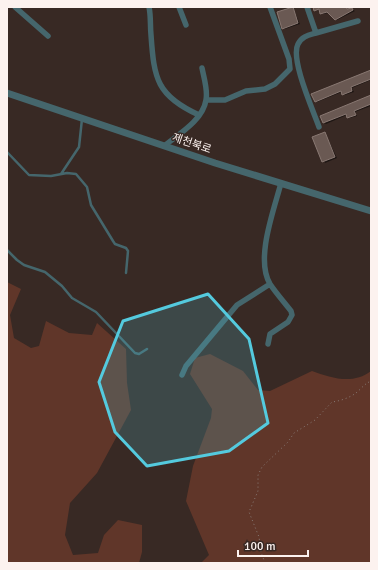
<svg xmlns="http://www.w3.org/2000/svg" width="378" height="570" font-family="Signika,'Noto Sans KR',sans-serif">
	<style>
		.green { fill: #603629 }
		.shadow { fill: #0007 }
		.building { fill: #6a5953; stroke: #897872 }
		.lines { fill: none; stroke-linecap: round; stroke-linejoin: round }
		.path { stroke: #887b76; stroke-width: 1; stroke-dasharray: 1 3; stroke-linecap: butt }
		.service { stroke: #45666c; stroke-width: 2.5 }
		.minor { stroke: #45666c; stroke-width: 5.5 }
		.tertiary { stroke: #45666c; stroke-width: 7 }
		.marked { fill: #54cade; fill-opacity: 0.2; stroke: #54cade; stroke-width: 3; stroke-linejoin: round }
		.labels { text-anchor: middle; stroke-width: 3; stroke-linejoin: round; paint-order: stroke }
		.street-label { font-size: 11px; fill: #fcf2ef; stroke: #382924 }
	</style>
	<rect width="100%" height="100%" fill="#382924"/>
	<path class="green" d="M 7,282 L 21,289 L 10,315 L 14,338 L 31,348 L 39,346 L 46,321 L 69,333 L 92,335 L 97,323 L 126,349 L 127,383 L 131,410 L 97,473 L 70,503 L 65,535 L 73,555 L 98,553 L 104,535 L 118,520 L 142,525 L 142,552 L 139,563 L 7,563 Z
		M 210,354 L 243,371 L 258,390 L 270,391 L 312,371 C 331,378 353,385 371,371 L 371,563 L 201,563 L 209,555 L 186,501 L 193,466 L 211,418 L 212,409 L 190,374 L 195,358 Z"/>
	<path class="shadow" d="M 314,7 L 347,7 L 348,9 L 351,9 L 355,11 L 337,20 L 329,13 L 323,14 L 320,10 L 315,10 Z
		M 293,8 L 300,24 L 285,29 L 283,28 Z
		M 371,71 L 371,80 L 352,88 L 354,92 L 345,95 L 342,92 L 317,102 L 315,101 Z
		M 371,96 L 371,106 L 355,112 L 357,116 L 350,118 L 347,115 L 326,124 L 324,123 Z
		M 325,133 L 337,158 L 325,163 L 314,138 Z"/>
	<path class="building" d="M 293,7 L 298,23 L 282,29 L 277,12 Z
		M 313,7 L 346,7 L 347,9 L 352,8 L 353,10 L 335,20 L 327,12 L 320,14 L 319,9 L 314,11 Z
		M 371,70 L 371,79 L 351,87 L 352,91 L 342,95 L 341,91 L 315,102 L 311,94 Z
		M 371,95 L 371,104 L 354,111 L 356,115 L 347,118 L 346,114 L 323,123 L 320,116 Z
		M 325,132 L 335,157 L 322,162 L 312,137 Z"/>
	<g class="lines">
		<path class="path" d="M 265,563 L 261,552 L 259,537 L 249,512 L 258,491 L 258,475 L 262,467 L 288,442 L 294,433 L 315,420 L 332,402 C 340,401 349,398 356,393 C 361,389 364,384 371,381"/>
		<path class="service" d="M 7,152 L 29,175 L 51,176 L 67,173 L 76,174 L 87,187 L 91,205 L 113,241 L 115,244 L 126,248 L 128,251 L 126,273
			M 61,174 L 79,147 L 82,119
			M 7,250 L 17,260 L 24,265 L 45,272 L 62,286 L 72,298 L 96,312 L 135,353 L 139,354 L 147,349"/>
		<path class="minor" d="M 15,7 L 48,36
			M 149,7 C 151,16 150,25 151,35 C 154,79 157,96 199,115
			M 179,7 L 186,25
			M 307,7 L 316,33 C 309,35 302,36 298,44 C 290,59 313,110 319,127
			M 316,33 L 358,21
			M 206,100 L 225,100 L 246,91 L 265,89 L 275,84 L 290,69 L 289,59 L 270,7
			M 164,146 C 179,134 203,120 206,100 C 208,90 204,78 202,68
			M 268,344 L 270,334 L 288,322 L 292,315 L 291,311 C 284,302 276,293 270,284 C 255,259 274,210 281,183
			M 182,375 L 186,366 L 237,305 L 270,284"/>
		<path class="tertiary" d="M 7,93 L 215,163 L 371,211"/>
	</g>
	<path class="marked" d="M 208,294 L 249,339 L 268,423 L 229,451 L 147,466 L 115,432 L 99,382 L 123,321 Z"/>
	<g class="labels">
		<g class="street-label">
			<text transform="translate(192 143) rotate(19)" y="4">제천북로</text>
		</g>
	</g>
	<rect width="378" height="570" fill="none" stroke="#fcf2ef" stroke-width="16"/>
	<path d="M238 550v6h70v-6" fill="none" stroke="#fcf2ef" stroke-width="2"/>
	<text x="244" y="550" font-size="12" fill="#fcf2ef" stroke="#382924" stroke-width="3" paint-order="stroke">100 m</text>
</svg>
